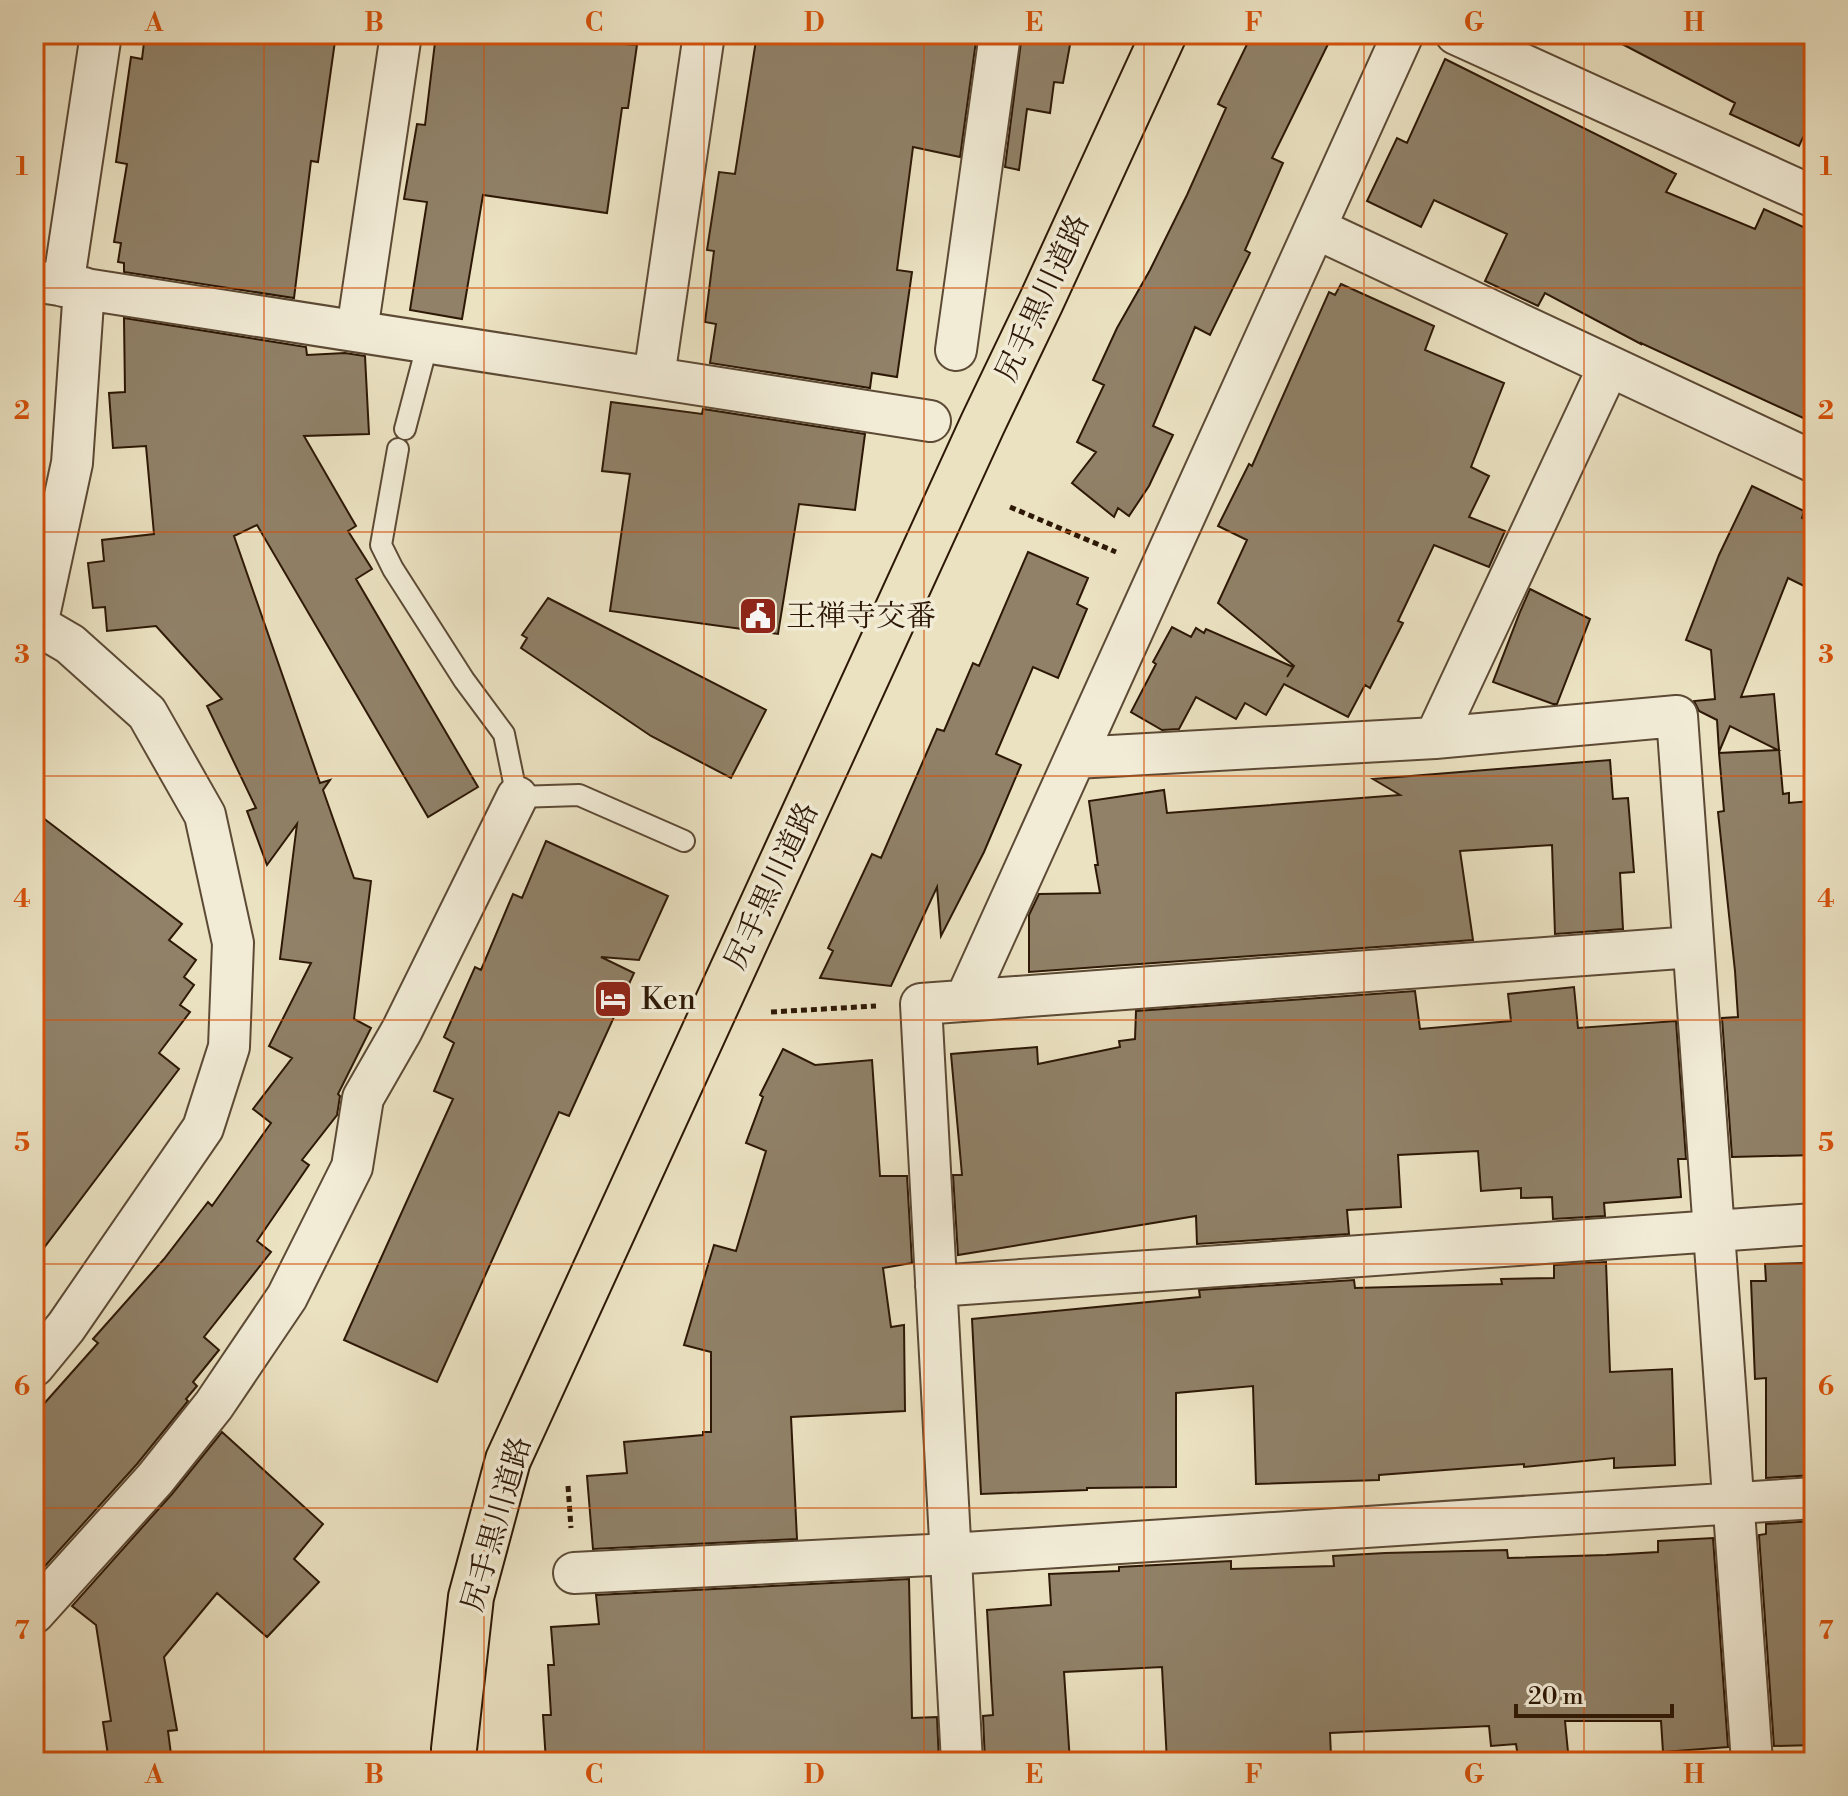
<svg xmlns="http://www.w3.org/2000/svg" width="1848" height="1796" font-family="'Libre Bodoni','Noto Serif JP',serif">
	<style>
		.building { fill: #908168; stroke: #2d1806; stroke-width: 2 }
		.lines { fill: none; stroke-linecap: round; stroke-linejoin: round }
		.service-casing { stroke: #5c4a35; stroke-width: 24 }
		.minor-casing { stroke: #5c4a35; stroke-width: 44 }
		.primary-casing { stroke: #2d1806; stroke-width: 48 }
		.path { stroke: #2d1806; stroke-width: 5; stroke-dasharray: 6 4; stroke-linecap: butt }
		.service { stroke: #f2ecd7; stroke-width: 20 }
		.minor { stroke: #f2ecd7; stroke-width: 40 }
		.primary { stroke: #ebe2c2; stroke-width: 44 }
		.grid { fill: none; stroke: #d5520b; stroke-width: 2; stroke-opacity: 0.55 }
		.labels { text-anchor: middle; stroke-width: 7; stroke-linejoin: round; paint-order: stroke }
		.street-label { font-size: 30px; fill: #2d1806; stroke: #f2ecd7 }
		.poi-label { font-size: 30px; fill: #2d1806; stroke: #f2ecd7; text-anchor: start }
		.neatline { fill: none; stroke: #d5520b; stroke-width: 3 }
		.grid-label { font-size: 26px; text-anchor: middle; font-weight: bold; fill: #d5520b }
	</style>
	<rect width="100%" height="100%" fill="#ebe2c2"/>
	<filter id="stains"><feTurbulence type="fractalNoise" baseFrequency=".0025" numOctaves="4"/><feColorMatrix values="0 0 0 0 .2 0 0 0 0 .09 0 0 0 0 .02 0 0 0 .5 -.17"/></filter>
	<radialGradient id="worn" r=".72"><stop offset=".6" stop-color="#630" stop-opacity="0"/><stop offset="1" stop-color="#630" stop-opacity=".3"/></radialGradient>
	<path class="building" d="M 145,34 L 336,34 L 318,162 L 311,161 L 294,298 L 124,272 L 124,263 L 118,262 L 121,243 L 114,242 L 127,164 L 116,162 L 131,57 L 142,59 Z
		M 436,34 L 626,34 L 625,44 L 637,45 L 628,108 L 622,108 L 607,213 L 483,195 L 462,319 L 410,310 L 427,202 L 404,199 L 417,124 L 425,125 Z
		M 757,34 L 977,34 L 960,157 L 913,147 L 897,270 L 912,272 L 897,377 L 872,373 L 870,388 L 710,363 L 716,324 L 705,322 L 714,251 L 707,250 L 719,172 L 735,174 Z
		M 1022,34 L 1072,34 L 1063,83 L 1054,82 L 1050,113 L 1027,109 L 1019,170 L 1005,167 Z
		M 1252,34 L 1333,34 L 1272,158 L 1283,163 L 1245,250 L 1250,253 L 1210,335 L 1195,327 L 1153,426 L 1173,435 L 1149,486 L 1129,516 L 1118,508 L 1114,517 L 1072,483 L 1096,452 L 1077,442 L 1104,385 L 1093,380 L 1117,328 L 1150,270 L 1187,195 L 1226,108 L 1218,104 Z
		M 1603,34 L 1814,34 L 1814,114 L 1799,146 L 1730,114 L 1735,103 Z
		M 1445,59 L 1676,174 L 1666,192 L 1755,229 L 1764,209 L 1814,232 L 1814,423 L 1641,343 L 1641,344 L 1545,293 L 1538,306 L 1485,281 L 1507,234 L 1434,200 L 1421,227 L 1367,201 L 1397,138 L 1407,143 Z
		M 1341,284 L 1434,326 L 1425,350 L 1504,383 L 1471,467 L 1489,476 L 1469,517 L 1505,531 L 1489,567 L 1434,545 L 1398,621 L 1403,623 L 1370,688 L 1365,685 L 1348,717 L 1284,684 L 1266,715 L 1245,703 L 1236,719 L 1196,697 L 1179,729 L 1162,730 L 1131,712 L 1156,664 L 1153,662 L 1172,627 L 1191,637 L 1196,628 L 1204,633 L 1206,629 L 1293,667 L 1287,677 L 1294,666 L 1218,603 L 1247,540 L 1218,526 L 1249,464 L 1252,466 L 1329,292 L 1335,295 Z
		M 124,318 L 306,347 L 307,355 L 345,353 L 365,356 L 369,434 L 304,436 L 356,526 L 348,531 L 372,569 L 356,579 L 478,787 L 428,817 L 257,525 L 234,536 L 320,783 L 330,780 L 323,790 L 354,878 L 371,881 L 354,1019 L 371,1028 L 338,1094 L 340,1096 L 337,1115 L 302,1160 L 309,1165 L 257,1241 L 271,1252 L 204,1337 L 219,1350 L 193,1382 L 197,1386 L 186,1399 L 188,1401 L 137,1464 L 36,1576 L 34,1574 L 34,1415 L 98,1343 L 93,1339 L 164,1259 L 208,1202 L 212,1206 L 271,1123 L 253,1109 L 292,1058 L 269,1046 L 311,963 L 280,959 L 297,824 L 267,865 L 247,811 L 256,808 L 207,706 L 222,699 L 156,626 L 107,631 L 105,607 L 93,608 L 88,563 L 104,561 L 102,540 L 154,534 L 146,446 L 113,448 L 109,393 L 125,392 Z
		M 611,402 L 702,414 L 703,409 L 865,434 L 855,510 L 799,504 L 778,634 L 610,611 L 630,474 L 602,471 Z
		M 1752,486 L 1804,511 L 1802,518 L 1814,524 L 1814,591 L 1788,578 L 1741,697 L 1774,694 L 1783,794 L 1789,793 L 1789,803 L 1810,801 L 1814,844 L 1814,1155 L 1732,1157 L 1722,1018 L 1738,1017 L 1735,971 L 1718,812 L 1724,811 L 1719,753 L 1778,750 L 1730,726 L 1719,752 L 1717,720 L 1699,711 L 1694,701 L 1715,699 L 1711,650 L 1686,640 L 1719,555 Z
		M 1028,552 L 1088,578 L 1077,604 L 1087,609 L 1058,678 L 1033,667 L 996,754 L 1021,765 L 984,852 L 941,936 L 937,887 L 891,986 L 820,978 L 833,951 L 828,948 L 872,854 L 881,858 L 937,729 L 944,731 L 973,663 L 979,666 Z
		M 1530,589 L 1590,619 L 1557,704 L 1553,704 L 1493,682 L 1520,612 Z
		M 548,598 L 766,710 L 731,778 L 651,736 L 521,648 L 527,638 L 522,635 Z
		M 1610,760 L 1613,799 L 1628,798 L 1634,872 L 1620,873 L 1623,929 L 1555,934 L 1552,845 L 1460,851 L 1473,940 L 1029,972 L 1029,915 L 1039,894 L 1100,893 L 1095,865 L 1098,865 L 1089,801 L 1164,790 L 1167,813 L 1400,795 L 1373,779 Z
		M 34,811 L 182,924 L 169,940 L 196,960 L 184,977 L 194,985 L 180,1005 L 190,1012 L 159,1053 L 179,1069 L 34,1261 Z
		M 546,841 L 668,896 L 639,960 L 601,957 L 634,973 L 569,1116 L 559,1112 L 437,1382 L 344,1340 L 453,1099 L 434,1091 L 454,1043 L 444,1037 L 475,967 L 481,970 L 513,894 L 522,898 Z
		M 1574,987 L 1578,1028 L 1676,1021 L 1686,1159 L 1678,1159 L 1681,1197 L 1604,1203 L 1605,1216 L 1553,1219 L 1552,1197 L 1521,1198 L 1521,1188 L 1481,1191 L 1478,1151 L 1398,1155 L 1401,1207 L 1347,1210 L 1349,1234 L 1197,1244 L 1196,1216 L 958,1255 L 953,1175 L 962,1175 L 951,1054 L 1037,1047 L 1038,1064 L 1120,1047 L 1119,1041 L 1135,1039 L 1136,1011 L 1415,991 L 1420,1029 L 1511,1021 L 1508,994 Z
		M 783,1049 L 815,1065 L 872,1060 L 880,1176 L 907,1176 L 912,1263 L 883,1268 L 891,1327 L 904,1325 L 905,1411 L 791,1417 L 797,1539 L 593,1549 L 587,1476 L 627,1473 L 624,1442 L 703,1435 L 703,1432 L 711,1432 L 711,1352 L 684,1345 L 714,1245 L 736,1251 L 766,1151 L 746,1143 L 763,1097 L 760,1095 Z
		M 1606,1262 L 1610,1372 L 1672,1369 L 1675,1465 L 1614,1468 L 1614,1458 L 1524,1467 L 1524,1464 L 1379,1475 L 1379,1480 L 1256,1484 L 1253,1386 L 1176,1393 L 1176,1487 L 1087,1488 L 1087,1490 L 981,1494 L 972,1319 L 1200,1297 L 1199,1290 L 1354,1280 L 1355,1288 L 1502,1284 L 1501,1279 L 1554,1278 L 1554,1265 Z
		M 1806,1263 L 1808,1299 L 1814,1298 L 1814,1475 L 1766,1478 L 1766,1378 L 1755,1379 L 1751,1281 L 1766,1281 L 1765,1264 Z
		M 222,1432 L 323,1524 L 294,1559 L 319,1582 L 267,1637 L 217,1593 L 164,1657 L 177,1730 L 168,1731 L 172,1762 L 109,1762 L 103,1722 L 111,1721 L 96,1625 L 72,1606 L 172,1494 Z
		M 1814,1521 L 1814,1745 L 1774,1746 L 1759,1535 L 1766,1534 L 1766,1524 Z
		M 1713,1538 L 1728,1747 L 1663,1752 L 1661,1721 L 1565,1721 L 1568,1752 L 1518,1757 L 1516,1744 L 1491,1746 L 1489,1726 L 1330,1733 L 1331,1756 L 1224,1762 L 1167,1762 L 1162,1667 L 1064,1672 L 1070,1762 L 985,1762 L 983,1716 L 993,1715 L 987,1610 L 1051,1605 L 1049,1574 L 1119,1571 L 1119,1567 L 1231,1561 L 1231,1569 L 1334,1566 L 1333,1556 L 1385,1553 L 1507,1550 L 1508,1558 L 1606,1555 L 1658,1552 L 1658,1541 Z
		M 909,1579 L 912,1718 L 937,1717 L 939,1762 L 546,1762 L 543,1715 L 551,1715 L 548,1665 L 554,1665 L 551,1627 L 599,1624 L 596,1595 Z"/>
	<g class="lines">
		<defs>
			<path id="service" d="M 405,429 L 428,342
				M 398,449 L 381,545 L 393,569 L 464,680 L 504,734 L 517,797 L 579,795 L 684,841"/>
			<path id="minor" d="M 1456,34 L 1814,197
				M 1315,228 L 1814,462
				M 34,281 L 930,421
				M 63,286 L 101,34
				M 357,331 L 401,34
				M 956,350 L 1000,34
				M 654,377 L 704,34
				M 34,623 L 70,644 L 147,713 L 205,815 L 233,943 L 229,1047 L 203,1128 L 66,1327 L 34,1366
				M 37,625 L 72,463 L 84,288
				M 1435,738 L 1609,366
				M 1075,758 L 1435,738 L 1677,716 L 1752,1762
				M 965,1001 L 1403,34
				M 936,1286 L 1814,1224
				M 574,1573 L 950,1554 L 1814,1498
				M 34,1613 L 155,1479 L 214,1405 L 287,1297 L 352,1167 L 363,1098 L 402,1030 L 517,797
				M 962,1762 L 921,1004 L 1693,947"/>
			<path id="primary" d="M 454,1762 L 454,1749 L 471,1597 L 508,1460 L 983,423 L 1041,302 L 1164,34"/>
		</defs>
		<use href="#service" class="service-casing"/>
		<use href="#minor" class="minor-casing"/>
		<use href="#primary" class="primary-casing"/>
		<path class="path" d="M 1010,507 L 1116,552
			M 771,1012 L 876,1006
			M 568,1486 L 571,1528"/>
		<use href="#service" class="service"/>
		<use href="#minor" class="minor"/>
		<use href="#primary" class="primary"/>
	</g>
	<path class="grid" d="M 264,34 L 264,1762M 484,34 L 484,1762M 704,34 L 704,1762M 924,34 L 924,1762M 1144,34 L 1144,1762M 1364,34 L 1364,1762M 1584,34 L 1584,1762M 34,288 L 1814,288M 34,532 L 1814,532M 34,776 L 1814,776M 34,1020 L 1814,1020M 34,1264 L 1814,1264M 34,1508 L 1814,1508"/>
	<defs>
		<symbol id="civic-square" viewBox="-11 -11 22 22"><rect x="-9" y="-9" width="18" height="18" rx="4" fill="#8f2418" stroke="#f2ecd7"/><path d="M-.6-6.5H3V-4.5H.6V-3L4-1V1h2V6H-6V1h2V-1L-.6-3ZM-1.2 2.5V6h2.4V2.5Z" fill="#fff"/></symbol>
		<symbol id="hotel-square" viewBox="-11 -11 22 22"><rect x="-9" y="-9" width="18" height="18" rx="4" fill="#8f2418" stroke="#f2ecd7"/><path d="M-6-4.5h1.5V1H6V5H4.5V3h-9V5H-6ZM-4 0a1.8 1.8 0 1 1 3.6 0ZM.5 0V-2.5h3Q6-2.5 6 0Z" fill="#fff"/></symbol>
	</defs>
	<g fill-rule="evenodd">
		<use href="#civic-square" x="736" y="594" width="44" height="44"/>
		<use href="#hotel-square" x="591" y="977" width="44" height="44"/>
	</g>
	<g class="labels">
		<g class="street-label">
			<text transform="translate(1042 298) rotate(-65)" y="10">尻手黒川道路</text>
			<text transform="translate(771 886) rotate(-65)" y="10">尻手黒川道路</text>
			<text transform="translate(496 1524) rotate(-74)" y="10">尻手黒川道路</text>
		</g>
		<g class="poi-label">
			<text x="786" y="626">王禅寺交番</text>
			<text x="641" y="1009">Ken</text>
		</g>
	</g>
	<rect width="1848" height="1796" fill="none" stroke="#ebe2c2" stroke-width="88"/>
	<path d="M1516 1704v12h156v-12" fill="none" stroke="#2d1806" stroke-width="4"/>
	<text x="1528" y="1704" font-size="24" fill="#2d1806" stroke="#f2ecd7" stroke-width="6" paint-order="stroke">20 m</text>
	<rect x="44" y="44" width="1760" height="1708" class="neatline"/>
	<g class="grid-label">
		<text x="154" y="31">A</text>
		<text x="374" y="31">B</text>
		<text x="594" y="31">C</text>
		<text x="814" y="31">D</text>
		<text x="1034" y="31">E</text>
		<text x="1254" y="31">F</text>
		<text x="1474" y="31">G</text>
		<text x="1694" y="31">H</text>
		<text x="22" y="175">1</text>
		<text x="1826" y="175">1</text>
		<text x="22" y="419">2</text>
		<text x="1826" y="419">2</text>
		<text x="22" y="663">3</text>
		<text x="1826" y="663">3</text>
		<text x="22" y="907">4</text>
		<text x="1826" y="907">4</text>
		<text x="22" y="1151">5</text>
		<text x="1826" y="1151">5</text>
		<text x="22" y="1395">6</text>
		<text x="1826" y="1395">6</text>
		<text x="22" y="1639">7</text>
		<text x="1826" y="1639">7</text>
		<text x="154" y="1783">A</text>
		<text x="374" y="1783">B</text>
		<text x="594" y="1783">C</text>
		<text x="814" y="1783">D</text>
		<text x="1034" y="1783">E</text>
		<text x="1254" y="1783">F</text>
		<text x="1474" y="1783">G</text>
		<text x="1694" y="1783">H</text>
	</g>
	<rect width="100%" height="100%" filter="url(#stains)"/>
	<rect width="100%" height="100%" fill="url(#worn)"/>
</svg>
